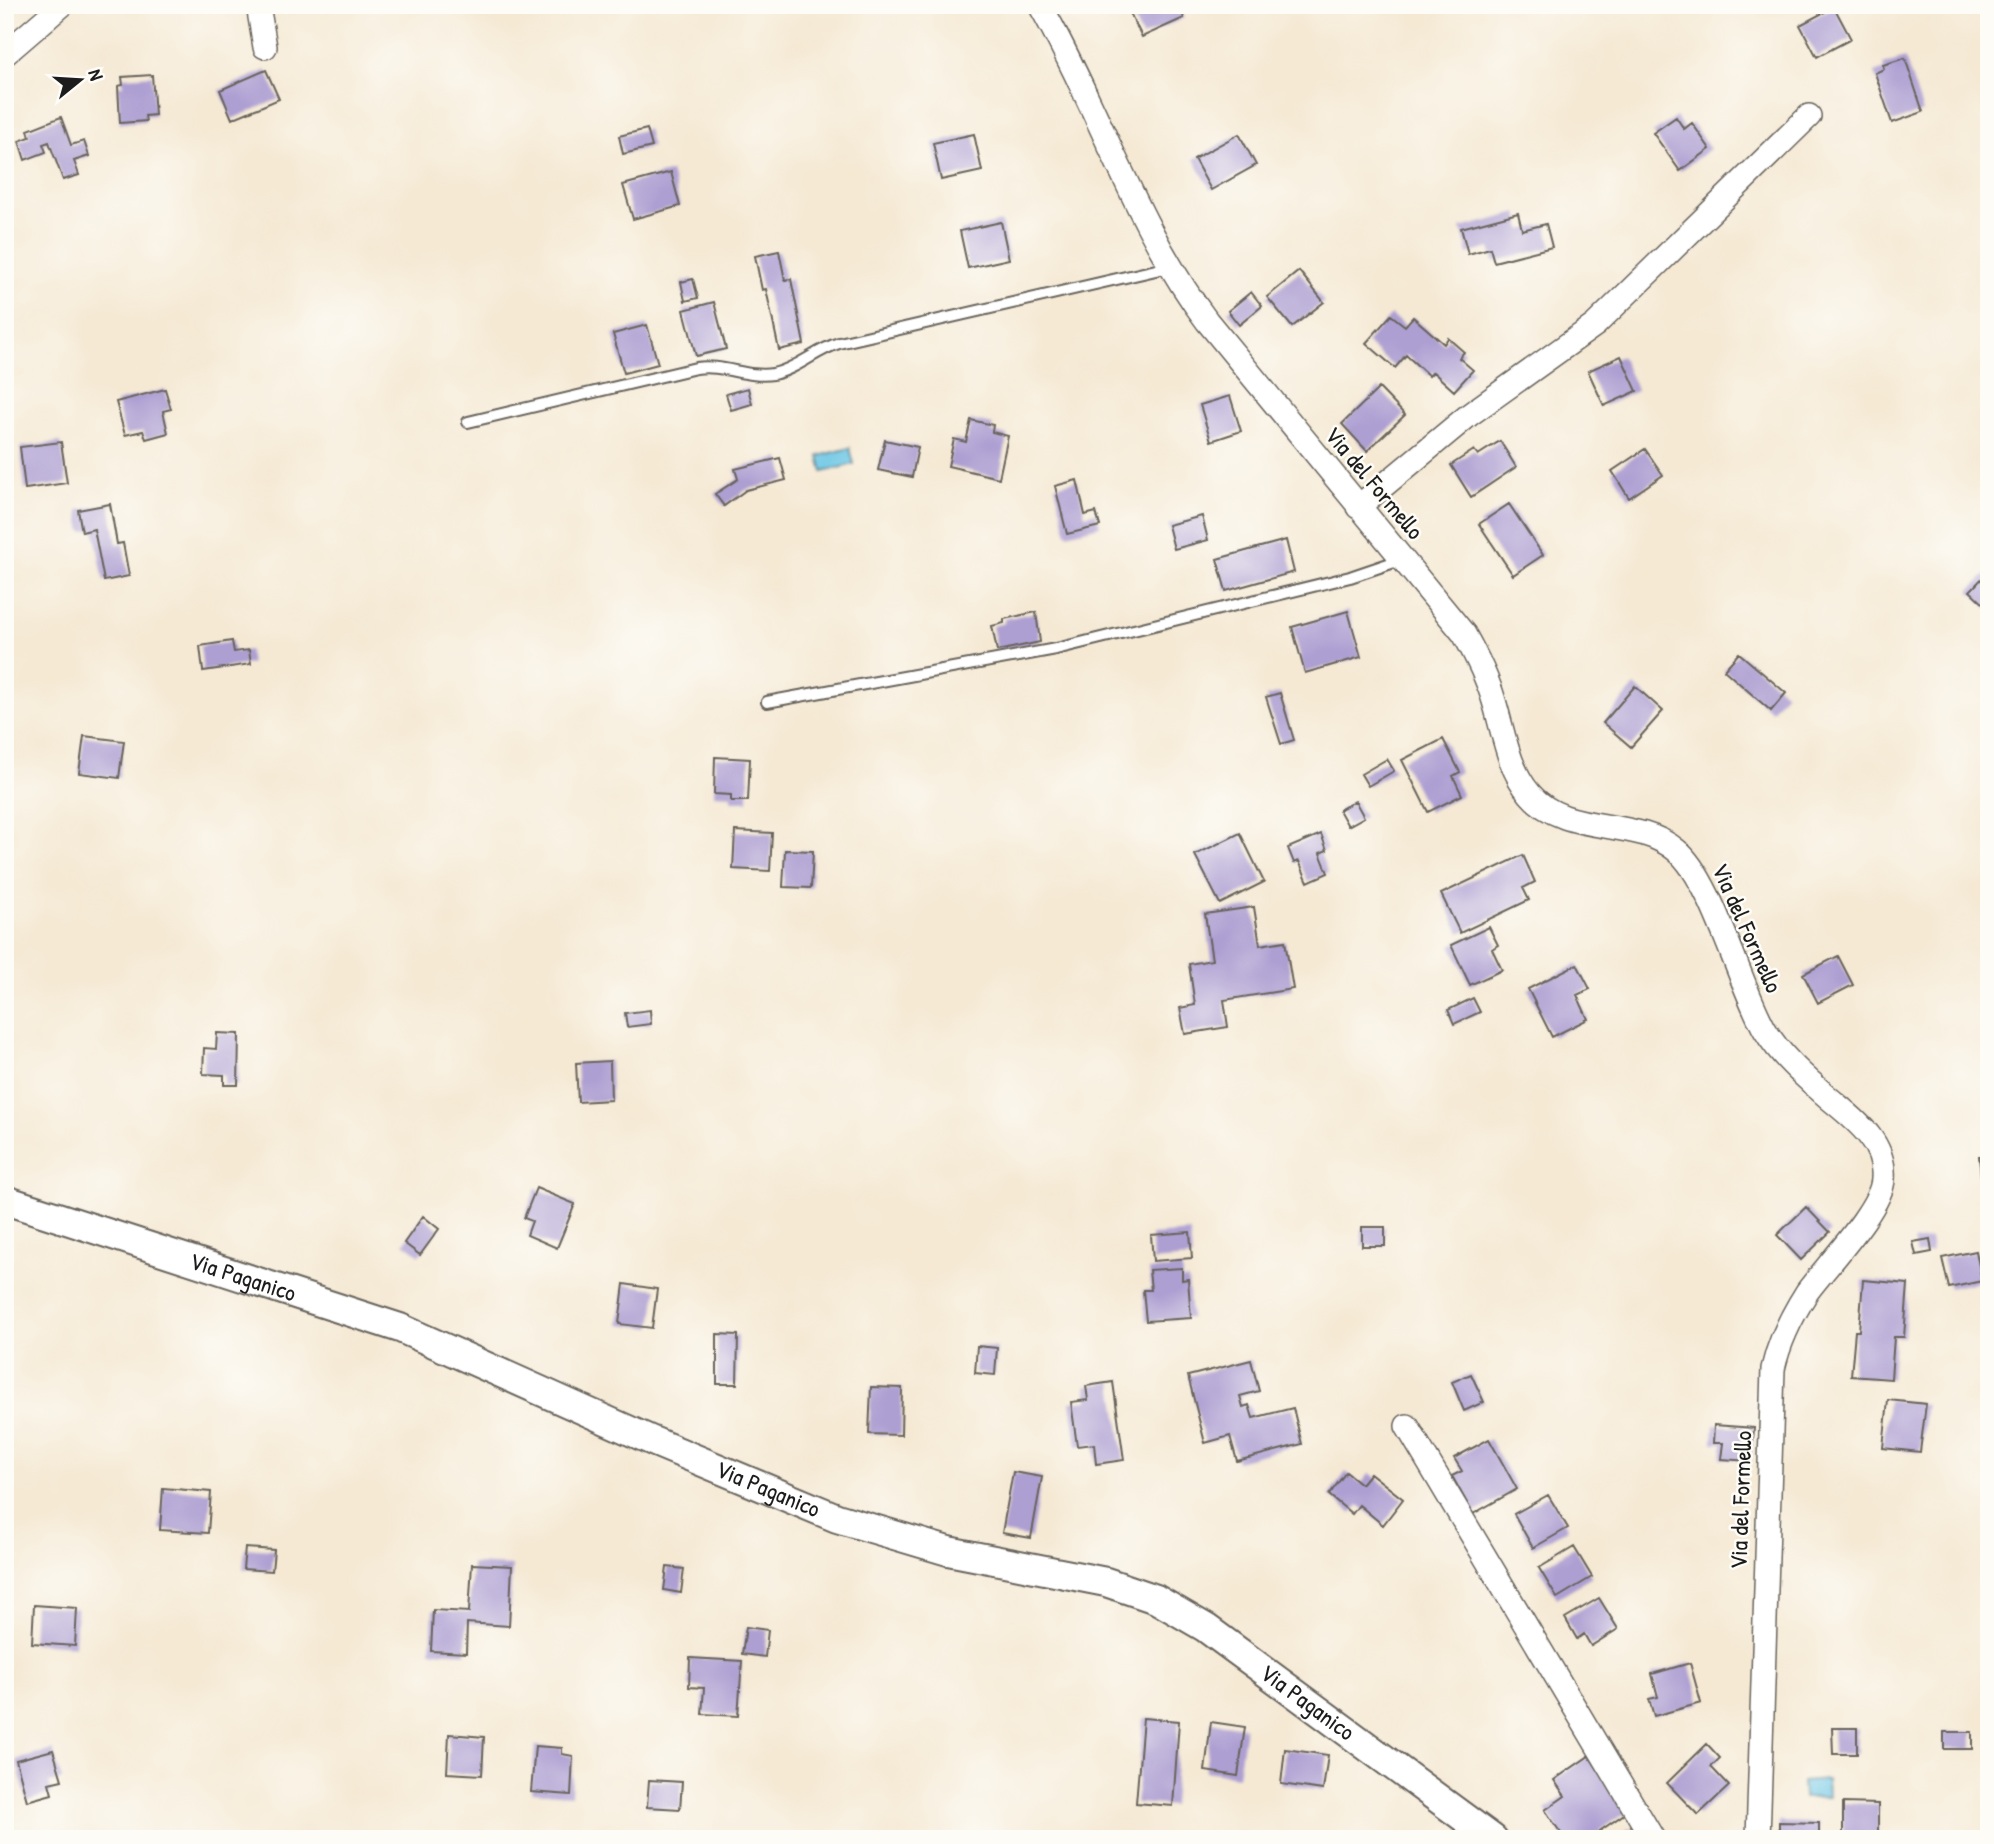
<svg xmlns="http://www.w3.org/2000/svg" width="1994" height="1844" font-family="'Patrick Hand',sans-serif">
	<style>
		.water { fill: #66c4e4; stroke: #417080; stroke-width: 2 }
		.building { fill: #ad9fd2 }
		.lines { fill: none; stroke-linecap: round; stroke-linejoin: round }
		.service-casing { stroke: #68645c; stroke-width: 14 }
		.minor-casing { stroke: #68645c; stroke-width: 26 }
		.tertiary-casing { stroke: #68645c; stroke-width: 32 }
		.service { stroke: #fff; stroke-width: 10 }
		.minor { stroke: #fff; stroke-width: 23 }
		.tertiary { stroke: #fff; stroke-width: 28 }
		.labels { text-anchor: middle; stroke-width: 5; stroke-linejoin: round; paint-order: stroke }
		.street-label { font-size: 24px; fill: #1c1c1c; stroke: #fdfcf7 }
	</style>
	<rect width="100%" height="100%" fill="#fdfcf7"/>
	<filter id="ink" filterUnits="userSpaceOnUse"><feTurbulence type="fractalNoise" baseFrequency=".0143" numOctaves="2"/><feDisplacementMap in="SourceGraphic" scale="14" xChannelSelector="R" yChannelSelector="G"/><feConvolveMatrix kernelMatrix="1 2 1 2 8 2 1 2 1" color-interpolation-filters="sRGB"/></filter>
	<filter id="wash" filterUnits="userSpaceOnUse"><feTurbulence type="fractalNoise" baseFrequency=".00686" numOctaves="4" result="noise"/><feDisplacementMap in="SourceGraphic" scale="28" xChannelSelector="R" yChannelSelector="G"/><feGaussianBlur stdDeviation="1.57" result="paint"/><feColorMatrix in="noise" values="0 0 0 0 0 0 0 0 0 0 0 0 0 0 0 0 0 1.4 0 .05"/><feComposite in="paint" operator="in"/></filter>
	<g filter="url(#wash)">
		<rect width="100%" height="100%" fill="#f5e9d4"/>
		<path class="water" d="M 850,448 L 854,464 L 823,472 L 819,456 Z
			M 1827,1780 L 1828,1797 L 1803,1798 L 1802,1782 Z"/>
		<g id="blocks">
			<path class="building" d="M 1137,5 L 1179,5 L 1184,18 L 1142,37 L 1128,9 Z
				M 1834,7 L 1851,39 L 1817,57 L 1800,25 Z
				M 1905,58 L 1923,112 L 1892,123 L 1875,73 L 1884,69 L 1883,65 Z
				M 266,70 L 279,99 L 232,119 L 220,90 Z
				M 152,75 L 155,115 L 145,116 L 146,121 L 120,123 L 118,86 L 123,85 L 122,77 Z
				M 61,117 L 71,145 L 84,141 L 89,156 L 74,161 L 79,175 L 63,180 L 49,142 L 43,144 L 46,152 L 25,160 L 19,141 L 30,137 L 28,130 Z
				M 1676,117 L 1684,129 L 1692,123 L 1710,149 L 1680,171 L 1653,133 Z
				M 647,129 L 652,147 L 623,154 L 619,136 Z
				M 974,134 L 982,171 L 941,180 L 933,143 Z
				M 1239,134 L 1256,165 L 1211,190 L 1194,159 Z
				M 671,172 L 680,206 L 633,219 L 623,185 Z
				M 1518,213 L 1522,230 L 1546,224 L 1552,247 L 1494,262 L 1490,248 L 1468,254 L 1461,228 Z
				M 1001,222 L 1009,259 L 968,268 L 960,231 Z
				M 779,251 L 785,280 L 791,279 L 804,344 L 779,350 L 766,289 L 762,290 L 755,256 Z
				M 1299,271 L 1324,302 L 1292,327 L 1267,297 Z
				M 693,279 L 698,298 L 685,301 L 681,282 Z
				M 1251,292 L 1262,306 L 1239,325 L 1228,311 Z
				M 714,302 L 726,349 L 696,356 L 684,310 Z
				M 1391,315 L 1405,326 L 1413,317 L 1444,344 L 1448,338 L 1464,352 L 1459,358 L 1473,370 L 1454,391 L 1433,372 L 1429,376 L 1406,355 L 1395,368 L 1366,343 Z
				M 647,325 L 658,364 L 624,373 L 613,334 Z
				M 1621,356 L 1637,391 L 1604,406 L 1588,371 Z
				M 748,388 L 752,404 L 731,410 L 726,394 Z
				M 1379,388 L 1405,415 L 1367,451 L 1342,424 Z
				M 165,389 L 171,409 L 163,411 L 168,433 L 146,439 L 143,431 L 125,435 L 116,402 Z
				M 1230,396 L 1241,431 L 1211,441 L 1200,405 Z
				M 971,420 L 993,425 L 992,432 L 1008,436 L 999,478 L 948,466 L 954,439 L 966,442 Z
				M 885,440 L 918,447 L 912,477 L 878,470 Z
				M 1500,441 L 1516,467 L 1471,497 L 1451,465 L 1474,450 L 1478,455 Z
				M 61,442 L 67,483 L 25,489 L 20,447 Z
				M 1645,449 L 1663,475 L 1629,498 L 1612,471 Z
				M 780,458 L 786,480 L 746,490 L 724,506 L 715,494 L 738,479 L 735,469 Z
				M 1077,480 L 1085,515 L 1096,512 L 1100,526 L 1067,534 L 1055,486 Z
				M 110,504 L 117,544 L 123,543 L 129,576 L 104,581 L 94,529 L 82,532 L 78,510 Z
				M 1509,504 L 1543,555 L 1513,575 L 1479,524 Z
				M 1202,516 L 1208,540 L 1174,549 L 1168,525 Z
				M 1286,540 L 1294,572 L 1226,591 L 1217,559 Z
				M 1989,571 L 1989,609 L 1970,591 Z
				M 1348,611 L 1361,657 L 1305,673 L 1292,627 Z
				M 1036,612 L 1040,642 L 997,651 L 992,626 L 1004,623 L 1004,619 Z
				M 232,641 L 234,652 L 249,650 L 251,664 L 203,671 L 200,646 Z
				M 1739,653 L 1786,693 L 1771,711 L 1724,670 Z
				M 1635,686 L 1663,711 L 1631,747 L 1603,723 Z
				M 1280,693 L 1294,740 L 1281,744 L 1266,697 Z
				M 84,736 L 124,741 L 119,778 L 79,773 Z
				M 1443,739 L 1460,772 L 1453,776 L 1462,795 L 1428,812 L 1402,760 Z
				M 715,757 L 750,759 L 748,801 L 731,801 L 731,795 L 714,794 Z
				M 1387,759 L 1394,771 L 1368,786 L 1361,774 Z
				M 1355,801 L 1364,817 L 1348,826 L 1339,810 Z
				M 735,831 L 772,833 L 770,871 L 733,869 Z
				M 1240,833 L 1264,882 L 1220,904 L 1195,855 Z
				M 1321,834 L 1327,850 L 1320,853 L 1328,873 L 1308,882 L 1299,861 L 1294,863 L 1288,848 Z
				M 785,850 L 813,851 L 811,888 L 783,887 Z
				M 1523,855 L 1535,882 L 1523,888 L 1529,900 L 1460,933 L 1441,894 Z
				M 1254,907 L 1260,945 L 1285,941 L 1293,989 L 1224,1000 L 1228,1027 L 1185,1034 L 1180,1008 L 1195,1005 L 1189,964 L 1212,960 L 1205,914 Z
				M 1489,927 L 1498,945 L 1492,949 L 1502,970 L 1470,985 L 1451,945 Z
				M 1838,956 L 1853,985 L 1818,1003 L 1803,974 Z
				M 1577,964 L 1590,989 L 1577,995 L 1588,1019 L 1552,1037 L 1528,989 Z
				M 5,967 L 7,967 L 9,997 L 5,998 Z
				M 1473,998 L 1480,1012 L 1454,1024 L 1448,1010 Z
				M 650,1010 L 651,1024 L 627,1027 L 625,1013 Z
				M 217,1033 L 239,1034 L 238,1085 L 224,1085 L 224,1075 L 203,1074 L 204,1048 L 216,1049 Z
				M 610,1061 L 611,1100 L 578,1102 L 576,1063 Z
				M 1979,1156 L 1989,1156 L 1989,1199 L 1983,1199 Z
				M 536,1188 L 575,1204 L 557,1248 L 527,1235 L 532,1221 L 524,1218 Z
				M 1806,1207 L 1830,1232 L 1801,1260 L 1777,1235 Z
				M 423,1216 L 439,1229 L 420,1255 L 404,1243 Z
				M 1362,1227 L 1385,1227 L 1385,1246 L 1362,1246 Z
				M 1190,1232 L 1192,1258 L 1153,1261 L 1151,1235 Z
				M 1930,1239 L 1932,1252 L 1916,1255 L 1913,1242 Z
				M 1976,1251 L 1982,1281 L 1949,1288 L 1942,1258 Z
				M 1182,1268 L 1182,1280 L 1188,1279 L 1191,1318 L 1146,1321 L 1143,1290 L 1151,1290 L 1149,1270 Z
				M 1863,1280 L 1908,1284 L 1904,1337 L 1894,1337 L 1891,1379 L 1851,1376 L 1855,1331 L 1859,1331 Z
				M 624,1284 L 657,1289 L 652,1328 L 619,1324 Z
				M 717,1334 L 738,1335 L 737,1384 L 717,1384 Z
				M 977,1346 L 997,1348 L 995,1375 L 975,1373 Z
				M 1251,1360 L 1259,1391 L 1240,1396 L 1243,1407 L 1249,1405 L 1253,1418 L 1293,1408 L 1302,1444 L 1237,1461 L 1230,1436 L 1205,1443 L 1188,1376 Z
				M 1471,1374 L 1484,1402 L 1464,1411 L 1452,1382 Z
				M 1113,1382 L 1124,1460 L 1096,1464 L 1094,1444 L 1077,1446 L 1071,1402 L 1088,1400 L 1086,1386 Z
				M 871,1387 L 902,1388 L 901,1435 L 869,1434 Z
				M 1888,1400 L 1926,1404 L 1920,1452 L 1883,1448 Z
				M 1714,1425 L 1754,1428 L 1751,1461 L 1721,1459 L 1723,1443 L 1713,1443 Z
				M 1489,1439 L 1517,1489 L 1473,1514 L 1452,1476 L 1462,1471 L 1454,1458 Z
				M 1013,1472 L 1042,1477 L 1031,1538 L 1002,1533 Z
				M 1346,1472 L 1361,1484 L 1370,1473 L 1403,1499 L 1383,1525 L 1359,1505 L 1352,1514 L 1329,1495 Z
				M 163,1488 L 211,1492 L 208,1533 L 160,1530 Z
				M 1548,1495 L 1568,1528 L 1533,1548 L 1514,1514 Z
				M 1574,1547 L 1592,1577 L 1557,1598 L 1539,1568 Z
				M 245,1548 L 274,1550 L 272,1571 L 243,1569 Z
				M 472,1564 L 512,1566 L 509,1626 L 467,1623 L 466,1653 L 431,1651 L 433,1610 L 469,1612 Z
				M 667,1567 L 684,1569 L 681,1593 L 664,1590 Z
				M 1599,1598 L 1618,1629 L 1591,1646 L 1584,1634 L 1577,1639 L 1565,1618 Z
				M 34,1605 L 77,1608 L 75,1646 L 32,1643 Z
				M 746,1627 L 768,1630 L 765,1657 L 742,1654 Z
				M 690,1658 L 742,1661 L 738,1716 L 702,1714 L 704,1688 L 689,1687 Z
				M 1690,1663 L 1701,1703 L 1654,1716 L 1649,1699 L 1658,1697 L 1652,1674 Z
				M 1143,1718 L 1179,1721 L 1173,1806 L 1136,1803 Z
				M 1211,1722 L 1245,1727 L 1238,1776 L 1205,1771 Z
				M 1832,1728 L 1857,1728 L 1857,1754 L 1833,1754 Z
				M 1944,1732 L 1972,1732 L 1972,1749 L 1944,1749 Z
				M 449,1734 L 484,1737 L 482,1775 L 447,1773 Z
				M 1707,1744 L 1720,1758 L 1711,1767 L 1729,1786 L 1698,1815 L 1667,1783 Z
				M 535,1746 L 562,1748 L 562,1754 L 573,1756 L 571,1795 L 531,1792 Z
				M 1285,1749 L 1328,1755 L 1323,1790 L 1281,1784 Z
				M 53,1750 L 62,1780 L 49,1783 L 52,1794 L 27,1801 L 16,1760 Z
				M 1589,1756 L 1627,1812 L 1588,1839 L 1565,1839 L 1545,1810 L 1565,1796 L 1554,1780 Z
				M 649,1780 L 682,1782 L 680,1809 L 647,1807 Z
				M 1843,1803 L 1878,1804 L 1878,1839 L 1843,1839 Z
				M 1779,1822 L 1819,1823 L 1819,1839 L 1779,1839 Z
				M 1631,1828 L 1636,1836 L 1641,1833 L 1645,1839 L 1613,1839 Z"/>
		</g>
	</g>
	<g filter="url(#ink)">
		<use href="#blocks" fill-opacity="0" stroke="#68645c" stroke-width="2"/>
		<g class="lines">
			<defs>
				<path id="service" d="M 468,422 L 696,368 C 723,364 747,378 773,374 C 797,369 816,350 839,343 L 1169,267
					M 767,702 L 1056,649 L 1350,577 L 1403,559"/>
				<path id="minor" d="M 258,5 L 265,47
					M 1040,5 C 1099,108 1136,227 1207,321 L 1464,634 C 1476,655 1487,677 1494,701 C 1504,734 1508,768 1530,794 C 1566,837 1635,816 1676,850 C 1712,878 1739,985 1765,1030 C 1781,1057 1806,1078 1830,1099 C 1855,1120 1886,1142 1883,1179 C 1882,1208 1826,1266 1807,1292 C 1791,1317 1779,1341 1773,1369 L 1758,1839
					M 5,54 L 62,5
					M 1358,507 L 1469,415 L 1595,325 L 1809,116
					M 1407,1426 L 1653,1839"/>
				<g id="tertiary">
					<path id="s1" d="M 5,1200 L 400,1328 L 655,1442 L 837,1518 L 948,1551 L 1106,1582 L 1156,1599 L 1206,1628 L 1493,1839"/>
				</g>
			</defs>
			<use href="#service" class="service-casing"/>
			<use href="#minor" class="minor-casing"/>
			<use href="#tertiary" class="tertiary-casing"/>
			<use href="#service" class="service"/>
			<use href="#minor" class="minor"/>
			<use href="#tertiary" class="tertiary"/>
		</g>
	</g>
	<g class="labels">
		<g class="street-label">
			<text transform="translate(1374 483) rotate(50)" y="8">Via del Formello</text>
			<text transform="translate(1747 928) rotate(66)" y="8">Via del Formello</text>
			<text dy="8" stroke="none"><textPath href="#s1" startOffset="250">Via Paganico</textPath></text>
			<text dy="8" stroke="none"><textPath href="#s1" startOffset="817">Via Paganico</textPath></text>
			<text transform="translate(1741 1500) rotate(-88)" y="8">Via del Formello</text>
			<text dy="8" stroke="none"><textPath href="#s1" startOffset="1405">Via Paganico</textPath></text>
		</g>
	</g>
	<rect width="1994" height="1844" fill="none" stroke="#fdfcf7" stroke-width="28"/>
	<g transform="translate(80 80) rotate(72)" stroke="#fdfcf7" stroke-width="5" paint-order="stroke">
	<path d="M0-5L12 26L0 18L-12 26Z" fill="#1c1c1c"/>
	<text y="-10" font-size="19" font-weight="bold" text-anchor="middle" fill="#1c1c1c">N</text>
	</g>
</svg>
